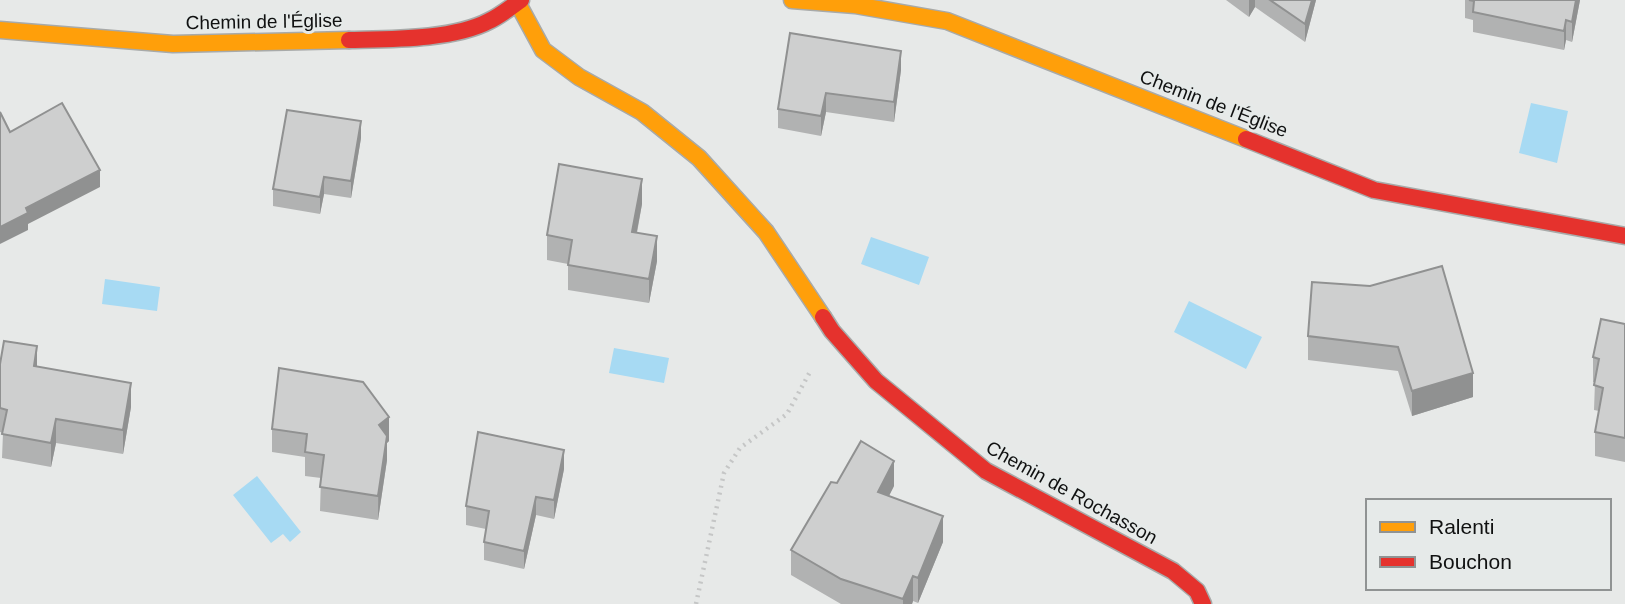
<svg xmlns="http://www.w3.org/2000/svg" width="1625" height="604" font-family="Helvetica,sans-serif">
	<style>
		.water { fill: #a7daf3 }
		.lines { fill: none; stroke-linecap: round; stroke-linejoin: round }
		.slow-casing { stroke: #a8aaa9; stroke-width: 19 }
		.jam-casing { stroke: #a8aaa9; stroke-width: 19 }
		.path { stroke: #c5c6c6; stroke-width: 4.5; stroke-dasharray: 2 5; stroke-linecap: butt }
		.slow { stroke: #ff9f0a; stroke-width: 16 }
		.jam { stroke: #e5322d; stroke-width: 16 }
		.wall { fill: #b1b2b2 }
		.shaded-wall { fill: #909191 }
		.building { fill: #cecfcf; stroke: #909191; stroke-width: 2 }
		.labels { text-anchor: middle; stroke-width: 6; stroke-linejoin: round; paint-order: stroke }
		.street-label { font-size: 19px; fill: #101111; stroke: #e6eae9 }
	</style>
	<rect width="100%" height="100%" fill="#e7e9e8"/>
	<path class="water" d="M 1531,103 L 1568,111 L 1557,163 L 1519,153 Z
		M 871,237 L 929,257 L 919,285 L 861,264 Z
		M 105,279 L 160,287 L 157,311 L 102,304 Z
		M 1189,301 L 1262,337 L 1246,369 L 1174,332 Z
		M 614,348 L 669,358 L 664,383 L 609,373 Z
		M 257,476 L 301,532 L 290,542 L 283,534 L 271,543 L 233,495 Z"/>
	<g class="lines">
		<defs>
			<path id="slow" d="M 516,0 L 543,50 L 579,77 L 642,112 L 699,158 L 766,232 L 823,317
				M 792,0 L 855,5 L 947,21 L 1246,139
				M 0,30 L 173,44 L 349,40"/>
			<path id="jam" d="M 349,40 C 390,39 453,40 489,21 C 500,16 511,7 521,0
				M 1246,139 L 1374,190 L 1625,236
				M 823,317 L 832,331 L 876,381 L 986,471 L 1173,571 L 1197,591 L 1203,604"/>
		</defs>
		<use href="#slow" class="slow-casing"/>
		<use href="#jam" class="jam-casing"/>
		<path class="path" d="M 696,604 L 724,473 L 740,448 L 787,414 L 811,370"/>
		<use href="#slow" class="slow"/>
		<use href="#jam" class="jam"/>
	</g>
	<path class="wall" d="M 1226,0 L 1316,0 L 1305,42 L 1255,7 L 1249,17 Z
		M 1465,0 L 1580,0 L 1572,42 L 1566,40 L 1564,50 L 1473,32 L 1473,20 L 1465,18 Z
		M 790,33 L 901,70 L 894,122 L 826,112 L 821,136 L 778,128 L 778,109 Z
		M 361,138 L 351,198 L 324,194 L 320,214 L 273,206 L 273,189 Z
		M 642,204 L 637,233 L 657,261 L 649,303 L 568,290 L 568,264 L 547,260 L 547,235 Z
		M 1312,282 L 1473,397 L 1412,416 L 1398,371 L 1308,360 L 1308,336 Z
		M 1625,324 L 1625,462 L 1595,456 L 1595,432 L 1599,411 L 1594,410 L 1595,382 L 1593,382 L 1593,357 Z
		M 0,364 L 37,367 L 131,407 L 123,454 L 56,443 L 51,467 L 2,458 L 3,433 L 0,432 Z
		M 272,429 L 389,441 L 387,443 L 387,460 L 378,520 L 320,511 L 321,478 L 305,476 L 305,457 L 272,452 Z
		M 564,469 L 554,519 L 536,515 L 524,569 L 484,560 L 484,542 L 486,529 L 466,525 L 466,506 Z
		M 894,486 L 889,496 L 943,542 L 918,603 L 913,601 L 912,604 L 841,604 L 791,575 L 791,550 Z"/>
	<path class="shaded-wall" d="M 1249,0 L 1255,0 L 1255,7 L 1249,17 Z
		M 1312,0 L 1316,0 L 1305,42 L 1305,24 Z
		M 1576,0 L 1580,0 L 1572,42 L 1572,22 Z
		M 1566,20 L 1566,40 L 1564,50 L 1564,31 Z
		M 901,51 L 901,70 L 894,122 L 894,102 Z
		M 826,93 L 826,112 L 821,136 L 821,116 Z
		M 361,121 L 361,138 L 351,198 L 351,181 Z
		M 100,170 L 100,187 L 28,224 L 28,230 L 0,244 L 0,227 L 26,208 Z
		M 324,177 L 324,194 L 320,214 L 320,197 Z
		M 642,179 L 642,204 L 632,257 L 632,232 Z
		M 657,236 L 657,261 L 649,303 L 649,279 Z
		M 37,346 L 37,370 L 34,366 Z
		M 1473,373 L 1473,397 L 1412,416 L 1412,391 Z
		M 131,383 L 131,407 L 123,454 L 123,430 Z
		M 389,417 L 389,441 L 387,443 L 387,460 L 378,520 L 379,425 Z
		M 56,419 L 56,443 L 51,467 L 51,443 Z
		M 564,450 L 564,469 L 554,519 L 554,500 Z
		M 894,461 L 894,486 L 878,517 L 878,492 Z
		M 536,497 L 536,515 L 524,569 L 524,551 Z
		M 943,516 L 943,542 L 918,603 L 918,578 Z
		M 913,576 L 913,601 L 912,604 L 903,604 L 903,599 Z"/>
	<path class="building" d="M 1270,0 L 1312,0 L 1305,24 Z
		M 1469,0 L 1576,0 L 1572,22 L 1566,20 L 1564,31 L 1473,12 L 1474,1 Z
		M 790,33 L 901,51 L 894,102 L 826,93 L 821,116 L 778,109 Z
		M 62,103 L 100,170 L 26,208 L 28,213 L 0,227 L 0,112 L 10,132 Z
		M 287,110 L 361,121 L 351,181 L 324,177 L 320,197 L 273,189 Z
		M 559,164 L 642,179 L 632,232 L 657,236 L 649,279 L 568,265 L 572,240 L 547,235 Z
		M 1442,266 L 1473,373 L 1412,391 L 1398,347 L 1308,336 L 1312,282 L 1370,286 Z
		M 1601,319 L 1625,324 L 1625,438 L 1595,432 L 1603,388 L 1594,385 L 1599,359 L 1593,357 Z
		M 4,341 L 37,346 L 34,366 L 131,383 L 123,430 L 56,419 L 51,443 L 2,434 L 7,410 L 0,408 L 0,364 Z
		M 279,368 L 363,382 L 389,417 L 379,425 L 387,436 L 378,496 L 320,487 L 324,455 L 305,452 L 307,434 L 272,429 Z
		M 478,432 L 564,450 L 554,500 L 536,497 L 524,551 L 484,542 L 489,511 L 466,506 Z
		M 861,441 L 894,461 L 878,492 L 943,516 L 918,578 L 913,576 L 903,599 L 841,579 L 791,550 L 831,482 L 837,483 Z"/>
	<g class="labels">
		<g class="street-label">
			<text transform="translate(264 21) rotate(-1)" y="7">Chemin de l'Église</text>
			<text transform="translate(1214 103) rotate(21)" y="7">Chemin de l'Église</text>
			<text transform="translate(1072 492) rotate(29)" y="7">Chemin de Rochasson</text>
		</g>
	</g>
	<rect x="1366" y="499" width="245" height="91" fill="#e6eae9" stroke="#909393" stroke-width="2"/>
	<rect x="1380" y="522" width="35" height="10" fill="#ff9f0a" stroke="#909393" stroke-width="2"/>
	<text x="1429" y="534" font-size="21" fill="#101111">Ralenti</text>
	<rect x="1380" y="557" width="35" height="10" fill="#e5322d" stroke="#909393" stroke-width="2"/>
	<text x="1429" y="569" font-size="21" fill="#101111">Bouchon</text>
</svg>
